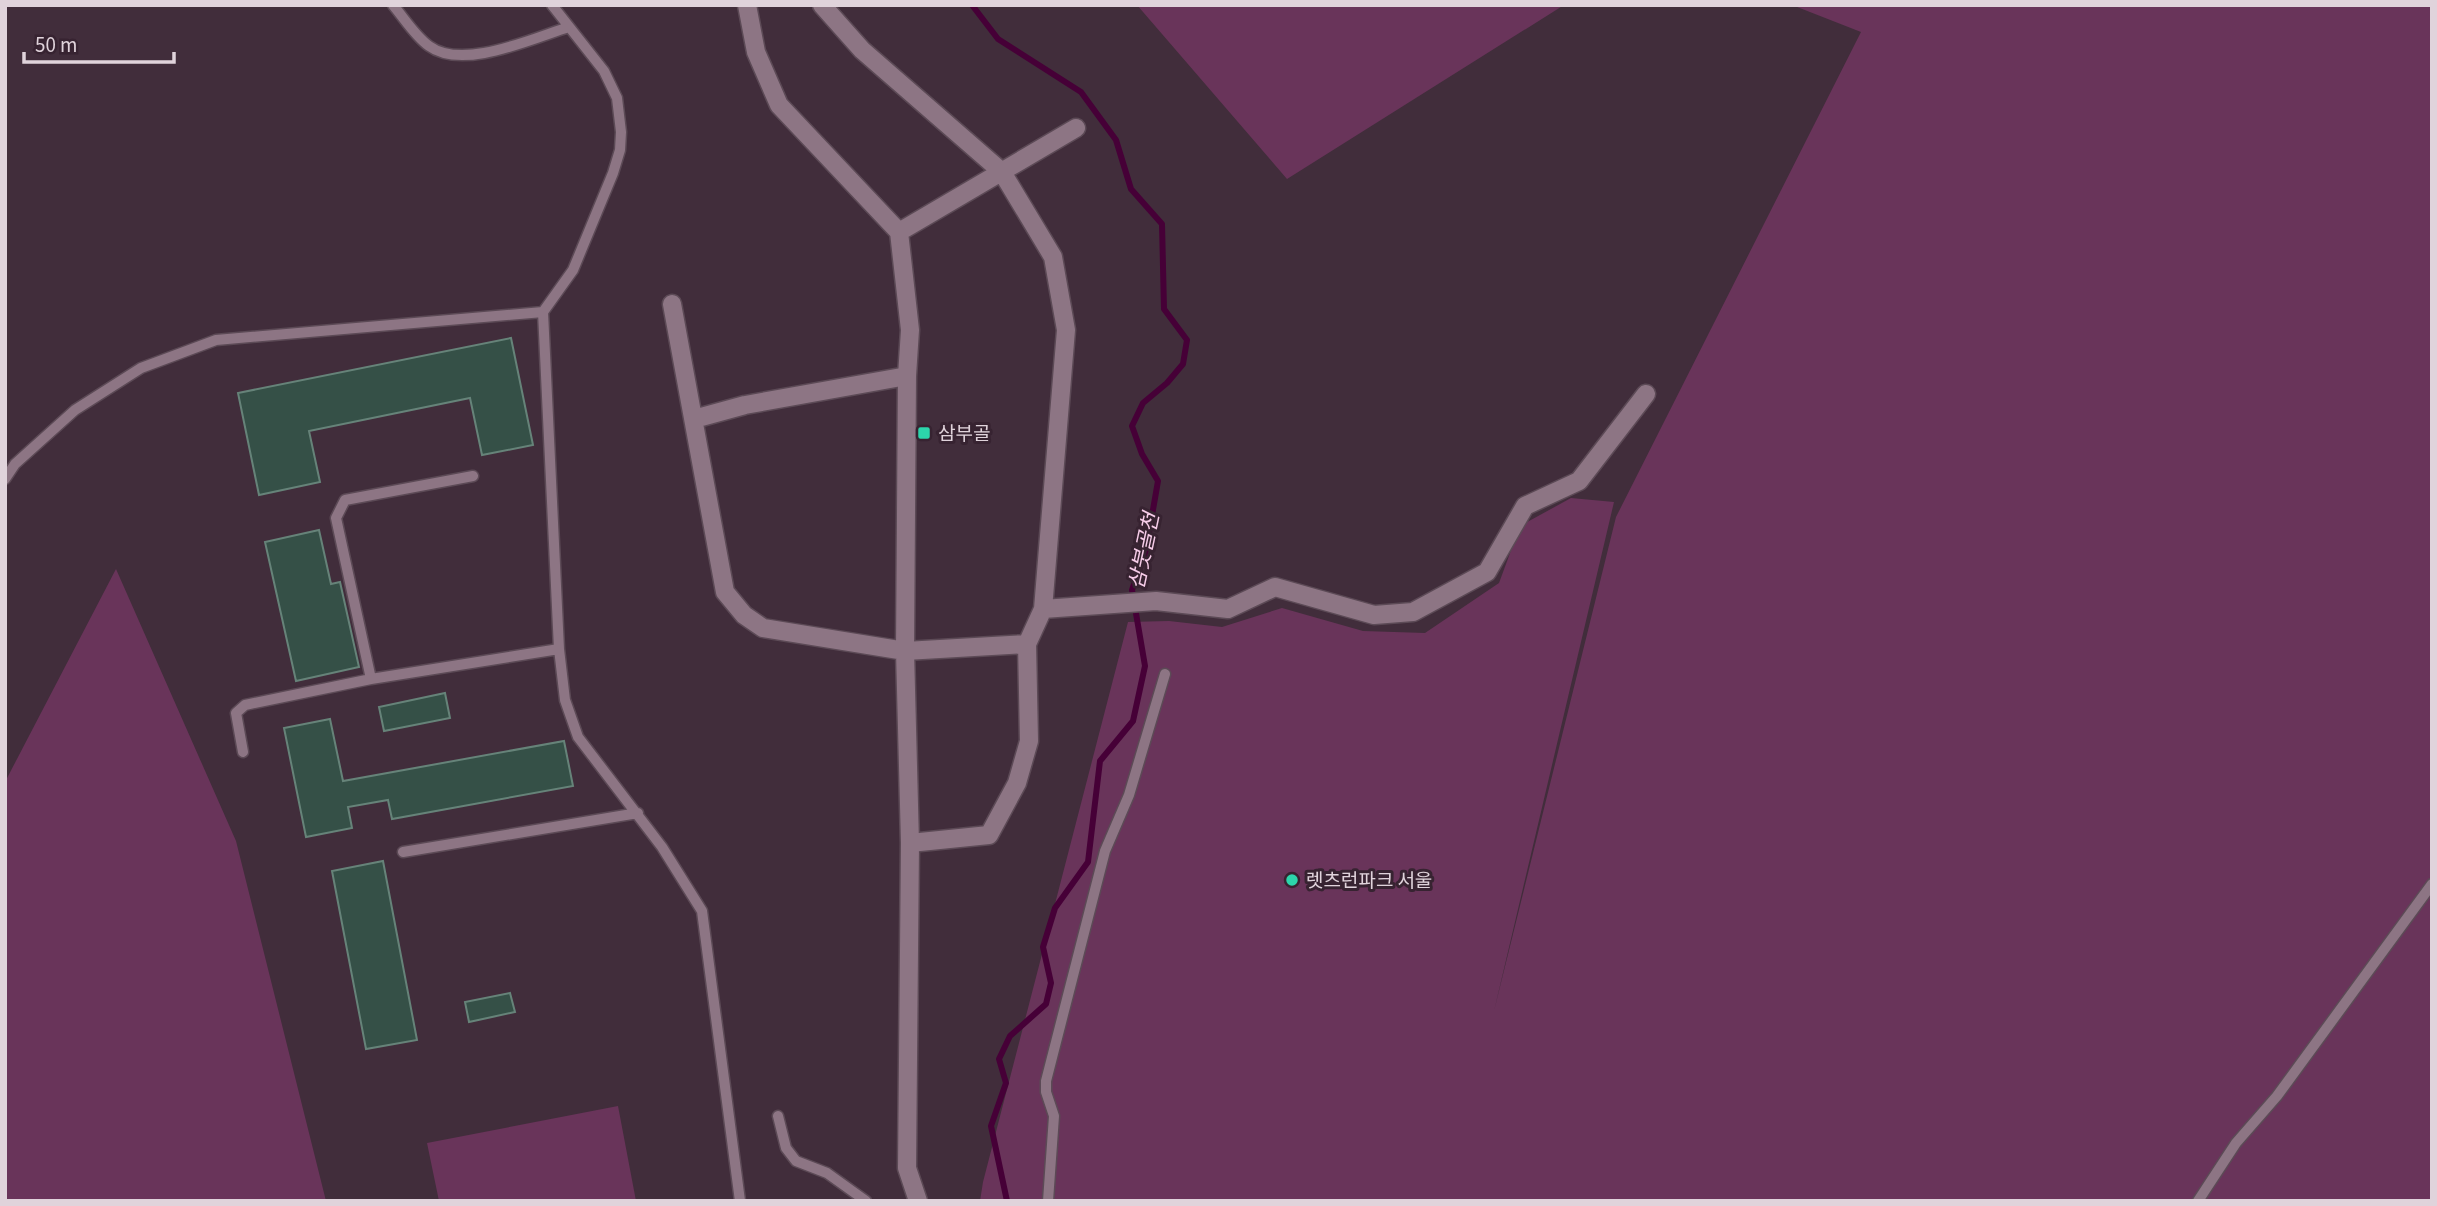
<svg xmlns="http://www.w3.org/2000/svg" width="2437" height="1206" font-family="'Source Sans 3','Noto Sans KR',sans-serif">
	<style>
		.green { fill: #69345a }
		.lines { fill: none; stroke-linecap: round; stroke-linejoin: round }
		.stream { stroke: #460037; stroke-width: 6 }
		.building { fill: #355047; stroke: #668379; stroke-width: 2 }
		.lane-casing { stroke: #5c4a56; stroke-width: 13 }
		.street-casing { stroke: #5c4a56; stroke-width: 21 }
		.lane { stroke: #8d7584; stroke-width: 10 }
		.street { stroke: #8d7584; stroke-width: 18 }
		.poi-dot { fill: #2cd5ab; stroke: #372331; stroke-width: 2.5 }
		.labels { text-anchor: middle; stroke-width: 6; stroke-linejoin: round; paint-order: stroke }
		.poi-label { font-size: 19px; fill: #e0d3db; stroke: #372331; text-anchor: start }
		.water-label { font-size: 21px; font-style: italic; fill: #f7cde9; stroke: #372331 }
	</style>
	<rect width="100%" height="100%" fill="#412d3b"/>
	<path class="green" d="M 1137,5 L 1564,5 L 1287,179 Z
		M 1792,5 L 2432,5 L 2432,1201 L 980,1201 L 983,1182 L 1128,622 L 1169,621 L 1222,627 L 1282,608 L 1363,631 L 1425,633 L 1499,583 L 1520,526 L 1571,498 L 1614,502 L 1494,1011 L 1616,517 L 1861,32 Z
		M 116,569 L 236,841 L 326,1201 L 5,1201 L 5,782 Z
		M 618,1106 L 636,1201 L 439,1201 L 427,1143 Z"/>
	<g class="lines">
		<path class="stream" d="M 972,5 L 998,39 L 1081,92 L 1116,140 L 1131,189 L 1162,224 L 1164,309 L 1187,340 L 1183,364 L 1167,383 L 1143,403 L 1132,426 L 1142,454 L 1158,481 L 1146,550 L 1132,590 L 1145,666 L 1133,721 L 1100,761 L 1088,862 L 1055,908 L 1043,947 L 1051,983 L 1046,1004 L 1010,1036 L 999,1059 L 1006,1083 L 991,1126 L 1007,1201"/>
	</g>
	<path class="building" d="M 511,338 L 533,445 L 482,455 L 470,398 L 309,431 L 320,482 L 259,495 L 238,393 Z
		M 319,530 L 331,584 L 340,582 L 359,667 L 296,681 L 265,542 Z
		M 445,693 L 450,718 L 384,731 L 379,707 Z
		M 330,719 L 343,781 L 564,741 L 573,786 L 392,819 L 388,800 L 348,807 L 352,828 L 306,837 L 284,728 Z
		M 383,861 L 417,1040 L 366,1049 L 332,871 Z
		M 510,993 L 515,1012 L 469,1022 L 465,1002 Z"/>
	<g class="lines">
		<defs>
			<path id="lane" d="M 393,5 C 404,18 415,36 429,46 C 463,71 533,38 569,27
				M 552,5 L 604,71 L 617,98 L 621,132 L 620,150 L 613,173 L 573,270 L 543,312 L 559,649 L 565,700 L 578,737 L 662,847 L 702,911 L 740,1201
				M 5,479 L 15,464 L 75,410 L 141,368 L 216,340 L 543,312
				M 371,679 L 559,649
				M 243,752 L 236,713 L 245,705 L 371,679 L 336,518 L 345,500 L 473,476
				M 403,852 L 638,813
				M 778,1116 L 786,1148 L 796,1161 L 827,1173 L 866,1201
				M 1048,1201 L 1054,1116 L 1046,1092 L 1046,1081 L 1105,851 L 1129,795 L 1165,674
				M 2198,1201 L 2236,1143 L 2277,1096 L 2432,884"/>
			<path id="street" d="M 747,5 L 756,52 L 779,105 L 899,232 L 910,330 L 907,376 L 905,651 L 910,843 L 907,1168 L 918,1201
				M 822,5 L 862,50 L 1002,172 L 1053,257 L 1066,330 L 1043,609 L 1027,644 L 1029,741 L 1017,783 L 989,835 L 910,843
				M 899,232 L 1076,128
				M 672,304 L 725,592 L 744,615 L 763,628 L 905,651 L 1027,644
				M 694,419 L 745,405 L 907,376
				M 1043,609 L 1156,601 L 1228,609 L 1275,587 L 1374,615 L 1413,612 L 1487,572 L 1525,506 L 1579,481 L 1646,394"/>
		</defs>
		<use href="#lane" class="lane-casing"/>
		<use href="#street" class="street-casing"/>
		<use href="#lane" class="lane"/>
		<use href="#street" class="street"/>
	</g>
	<g class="poi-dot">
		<rect x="917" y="426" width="14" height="14" rx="3.5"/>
		<circle cx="1292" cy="880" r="7"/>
	</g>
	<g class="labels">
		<g class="poi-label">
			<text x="938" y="440">삼부골</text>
			<text x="1306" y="887">렛츠런파크 서울</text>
		</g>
		<g class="water-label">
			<text transform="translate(1144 551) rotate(-78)" y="7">삼붓골천</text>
		</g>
	</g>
	<rect width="2437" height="1206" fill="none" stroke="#e0d3db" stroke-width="14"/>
	<path d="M24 52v10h150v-10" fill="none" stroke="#e0d3db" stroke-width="3.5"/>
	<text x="35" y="52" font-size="21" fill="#e0d3db" stroke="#372331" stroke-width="5" paint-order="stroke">50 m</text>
</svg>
